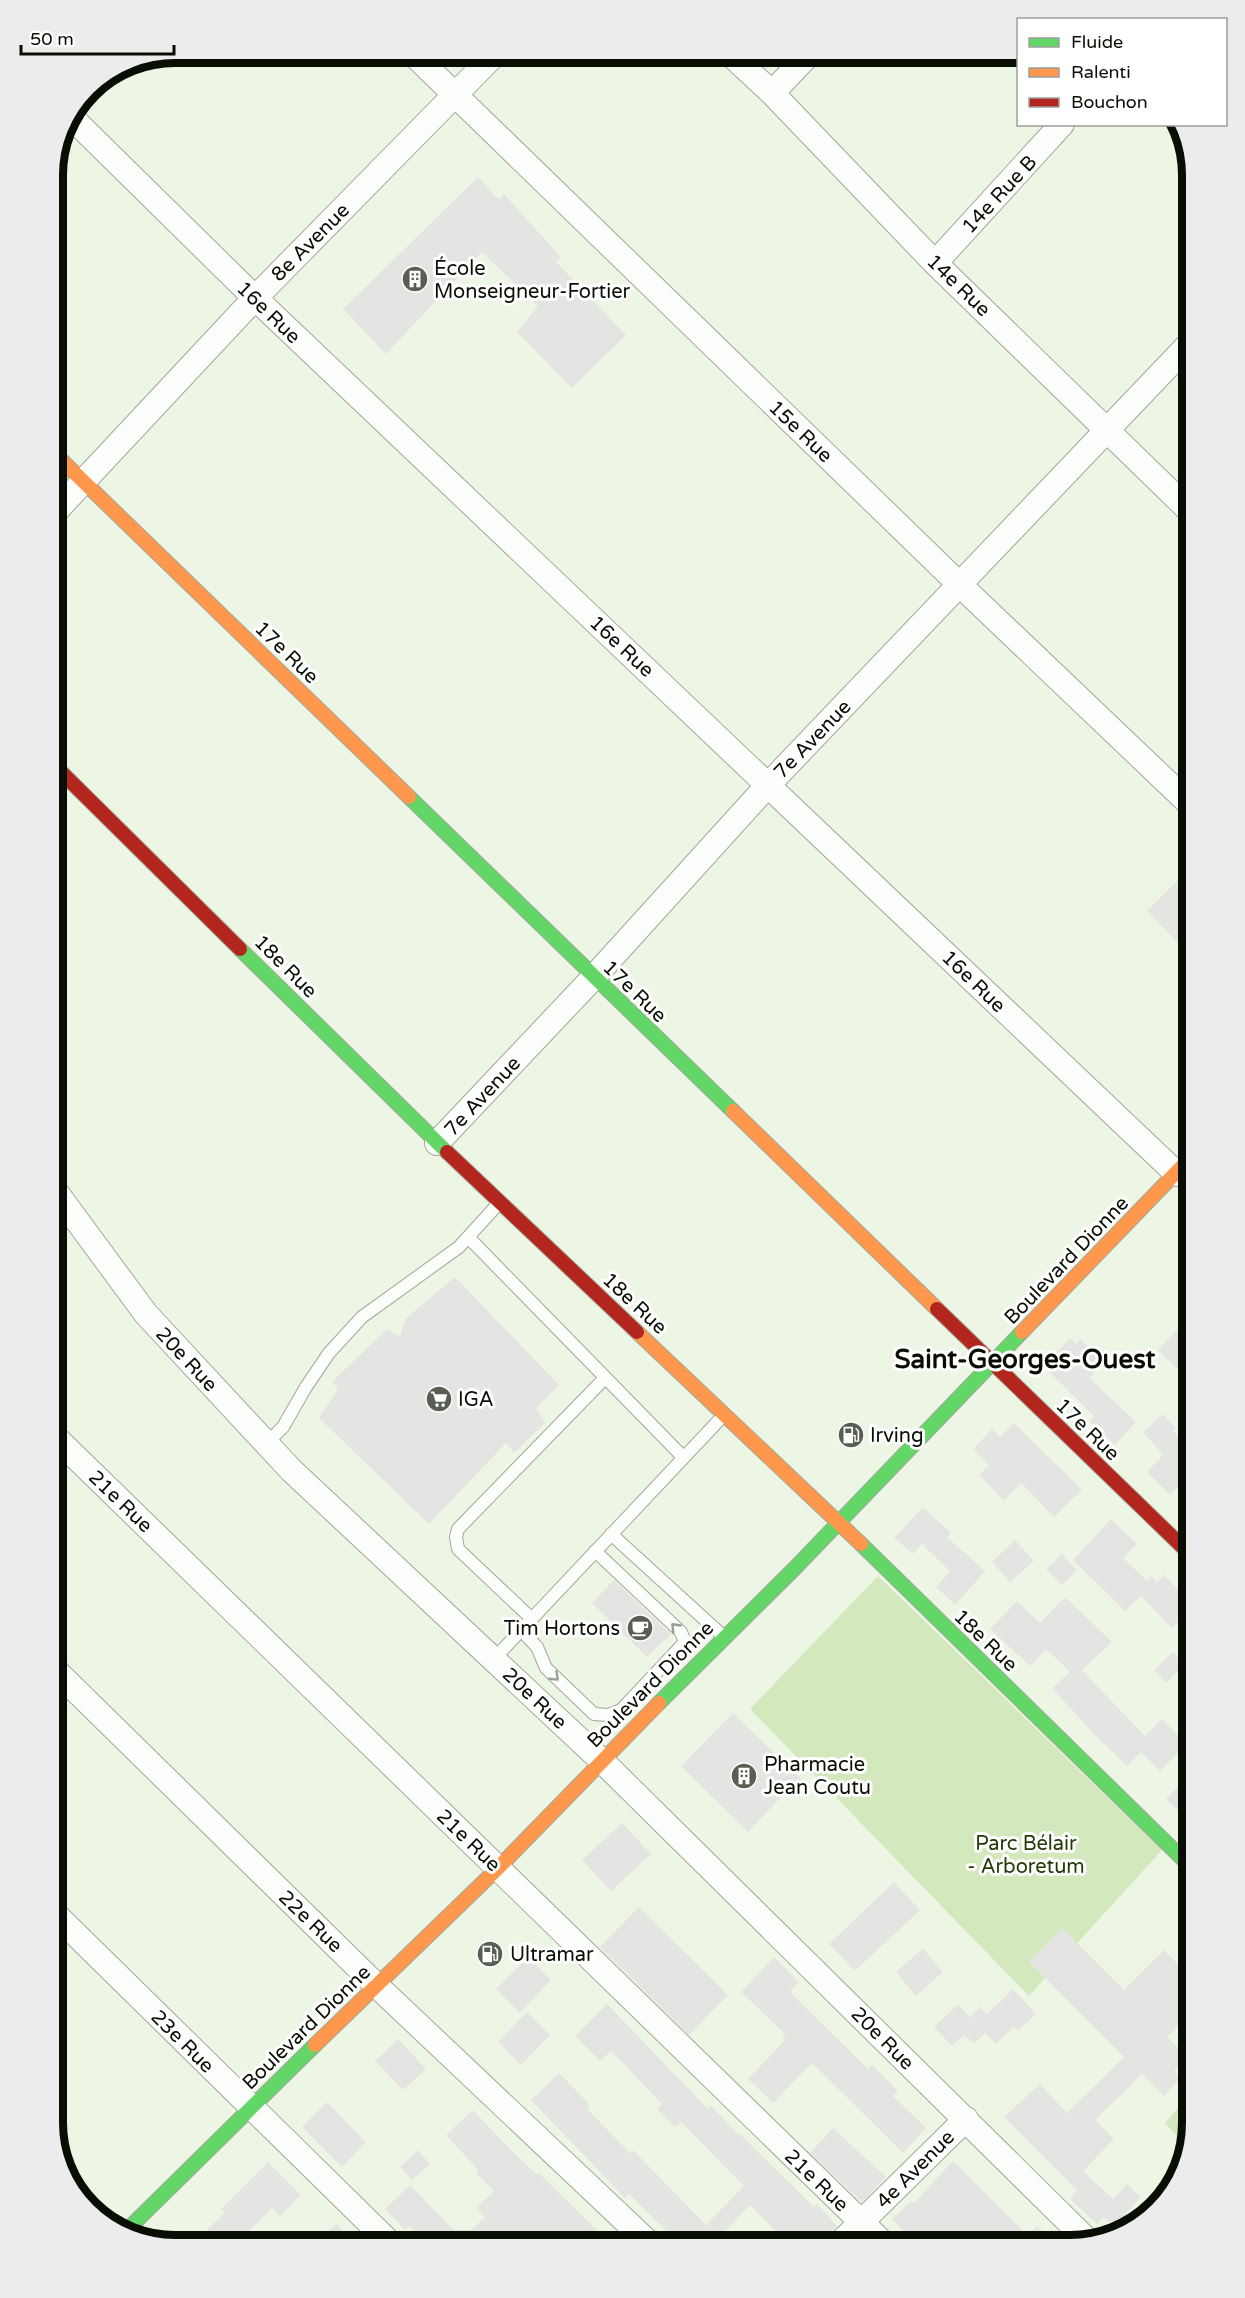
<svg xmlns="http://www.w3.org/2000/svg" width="1245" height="2298" font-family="'Varela Round',sans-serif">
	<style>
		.green { fill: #d3e9bd }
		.building { fill: #e4e5e3 }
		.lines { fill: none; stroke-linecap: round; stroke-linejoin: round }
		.lane-casing { stroke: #a2a89b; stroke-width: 14 }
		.street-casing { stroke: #a2a89b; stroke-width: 26 }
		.fast-casing { stroke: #a2a89b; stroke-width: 16 }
		.slow-casing { stroke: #a2a89b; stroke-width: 16 }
		.jam-casing { stroke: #a2a89b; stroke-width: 16 }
		.lane { stroke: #fcfefb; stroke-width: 12 }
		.street { stroke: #fcfefb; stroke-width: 24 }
		.fast { stroke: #63d668; stroke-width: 14 }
		.slow { stroke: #ff974d; stroke-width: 14 }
		.jam { stroke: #b3261e; stroke-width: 14 }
		.oneway { stroke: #9a9e98 }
		.labels { text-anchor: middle; stroke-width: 6; stroke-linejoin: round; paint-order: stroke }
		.street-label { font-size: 20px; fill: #080e04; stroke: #fff }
		.poi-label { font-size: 20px; fill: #080e04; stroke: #fff; text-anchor: start }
		.park-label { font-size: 20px; fill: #243a06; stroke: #fff }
		.district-label { font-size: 26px; font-weight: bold; fill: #080e04; stroke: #fff }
		.rim { fill: none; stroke: #080e04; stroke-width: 8 }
	</style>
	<rect width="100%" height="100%" fill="#edf6e4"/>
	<path class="green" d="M 878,1576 L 1162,1850 L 1029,1996 L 750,1709 Z
		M 1192,2092 L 1192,2123 L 1186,2146 L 1165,2123 Z
		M 1179,2168 L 1172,2191 L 1124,2231 Z"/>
	<path class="building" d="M 478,177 L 499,200 L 504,194 L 561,257 L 556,262 L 626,335 L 572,388 L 517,332 L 538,306 L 482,252 L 386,354 L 343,309 Z
		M 1192,866 L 1192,957 L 1147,911 Z
		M 455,1277 L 559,1385 L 536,1408 L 545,1423 L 514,1453 L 506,1443 L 429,1524 L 319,1418 L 338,1389 L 332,1382 L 387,1329 L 400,1337 L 405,1319 Z
		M 1192,1314 L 1192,1383 L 1158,1350 Z
		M 1070,1338 L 1076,1344 L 1080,1339 L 1104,1363 L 1089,1378 L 1136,1422 L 1115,1445 L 1089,1421 L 1094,1416 L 1049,1372 L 1059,1362 L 1053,1356 Z
		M 1163,1414 L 1176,1428 L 1173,1431 L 1192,1450 L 1192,1456 L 1180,1468 L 1188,1477 L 1170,1495 L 1147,1472 L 1163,1455 L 1143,1432 Z
		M 1014,1423 L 1082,1490 L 1054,1517 L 1021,1483 L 1004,1501 L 979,1475 L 989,1465 L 973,1449 L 992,1429 L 1000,1437 Z
		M 923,1507 L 951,1533 L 947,1537 L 985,1571 L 955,1605 L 936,1587 L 950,1571 L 922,1544 L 913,1554 L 894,1538 Z
		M 1111,1519 L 1137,1544 L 1123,1558 L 1147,1581 L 1152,1576 L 1157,1582 L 1164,1575 L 1189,1601 L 1180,1610 L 1185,1616 L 1172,1628 L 1141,1596 L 1125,1611 L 1073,1560 Z
		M 1015,1540 L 1034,1561 L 1010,1582 L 992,1562 Z
		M 1062,1554 L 1077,1570 L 1062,1585 L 1046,1569 Z
		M 614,1580 L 671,1634 L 647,1657 L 592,1603 Z
		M 1065,1597 L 1112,1642 L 1082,1670 L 1145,1736 L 1162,1719 L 1187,1744 L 1160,1771 L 1141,1752 L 1127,1766 L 1093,1733 L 1052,1688 L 1070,1672 L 1046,1649 L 1030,1666 L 990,1629 L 1017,1601 L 1040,1623 Z
		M 1173,1652 L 1184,1665 L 1166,1683 L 1154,1670 Z
		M 733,1713 L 807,1785 L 795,1797 L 788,1790 L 748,1832 L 681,1766 Z
		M 1184,1780 L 1192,1787 L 1192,1824 L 1166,1799 Z
		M 622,1823 L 651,1854 L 611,1891 L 582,1860 Z
		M 894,1882 L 920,1910 L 855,1971 L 829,1944 Z
		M 639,1907 L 728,1995 L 689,2035 L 600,1947 Z
		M 1062,1928 L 1124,1990 L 1164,1950 L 1192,1979 L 1192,2011 L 1167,2037 L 1188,2057 L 1174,2071 L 1181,2078 L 1164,2096 L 1142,2074 L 1095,2120 L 1114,2139 L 1083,2171 L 1113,2199 L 1127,2184 L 1141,2197 L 1114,2226 L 1104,2217 L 1097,2224 L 1070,2199 L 1077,2190 L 1004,2117 L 1040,2084 L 1067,2113 L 1124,2057 L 1029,1962 Z
		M 923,1948 L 943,1972 L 916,1996 L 896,1972 Z
		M 528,1957 L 551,1980 L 520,2013 L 496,1989 Z
		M 774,1957 L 799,1982 L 790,1992 L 868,2069 L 872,2065 L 898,2091 L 893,2096 L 926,2128 L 903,2153 L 812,2063 L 773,2103 L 748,2079 L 785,2040 L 782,2037 L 785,2034 L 741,1992 Z
		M 1013,1989 L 1036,2014 L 1018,2031 L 1014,2027 L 996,2044 L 985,2033 L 974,2044 L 964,2035 L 952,2046 L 934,2027 L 958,2004 L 970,2017 L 980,2007 L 987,2014 Z
		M 607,2004 L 708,2109 L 711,2106 L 739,2135 L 740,2134 L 814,2207 L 817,2204 L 837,2226 L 828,2235 L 823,2245 L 790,2245 L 750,2205 L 712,2245 L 681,2245 L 629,2194 L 625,2198 L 531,2100 L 559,2073 L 590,2105 L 587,2109 L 630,2153 L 633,2150 L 706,2225 L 744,2186 L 681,2122 L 675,2127 L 657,2109 L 662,2104 L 611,2051 L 600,2061 L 575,2036 Z
		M 527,2012 L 550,2035 L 521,2065 L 498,2042 Z
		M 398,2039 L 426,2069 L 403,2090 L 375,2061 Z
		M 327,2102 L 366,2142 L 342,2167 L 302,2127 Z
		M 473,2110 L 505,2144 L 537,2175 L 539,2173 L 612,2245 L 555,2245 L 543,2233 L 528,2245 L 428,2245 L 409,2226 L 405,2230 L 385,2209 L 410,2185 L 454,2230 L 471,2230 L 485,2217 L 476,2208 L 494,2191 L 476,2173 L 478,2170 L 446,2135 Z
		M 833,2128 L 886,2177 L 862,2202 L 810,2153 Z
		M 418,2150 L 430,2164 L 412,2180 L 400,2167 Z
		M 953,2161 L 1027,2235 L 1037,2226 L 1056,2246 L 918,2245 L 892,2219 L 911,2201 L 914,2203 Z
		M 268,2162 L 301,2195 L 280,2216 L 272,2208 L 243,2237 L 251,2245 L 190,2245 L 225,2213 L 221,2209 Z
		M 336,2224 L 355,2245 L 312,2245 Z"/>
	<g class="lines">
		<defs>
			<path id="lane" d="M 468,1237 L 683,1457
				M 266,1444 L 283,1427 L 306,1387 L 329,1353 L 362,1317 L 459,1247 L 499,1203
				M 611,1534 L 724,1637
				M 532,1619 L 458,1549 L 456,1537 L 458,1529 L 605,1378
				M 521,1630 L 537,1647 L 546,1668 L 594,1714 L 608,1715 L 621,1710 L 685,1642 L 681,1632 L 595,1551
				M 493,1660 L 723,1416"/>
			<path id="street" d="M 412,53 L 959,584 L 1192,806
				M 729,53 L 772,93 L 935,263 L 1192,513
				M 772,93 L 810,53
				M 70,116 L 255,298 L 1177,1174
				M 935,263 L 1062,124
				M 53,514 L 255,298 L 496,53
				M 437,1143 L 593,978 L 768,785 L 1192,341
				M 53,1188 L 146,1314 L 291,1470 L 601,1760 L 1089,2242
				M 53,1435 L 885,2245
				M 53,1668 L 376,1985 L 651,2245
				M 53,1912 L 392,2245
				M 838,2245 L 966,2119"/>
			<path id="fast" d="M 409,797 L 733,1111
				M 240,949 L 447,1152
				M 861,1544 L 1192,1868
				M 659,1703 L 795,1568 L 1022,1332
				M 126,2231 L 315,2045"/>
			<path id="slow" d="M 53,452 L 409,797
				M 733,1111 L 937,1309
				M 637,1332 L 861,1544
				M 1022,1332 L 1192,1156
				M 315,2045 L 498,1868 L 659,1703"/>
			<path id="jam" d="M 53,764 L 240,949
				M 447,1152 L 637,1332
				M 937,1309 L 1192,1556"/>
		</defs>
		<use href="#lane" class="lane-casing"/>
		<use href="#street" class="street-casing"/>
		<use href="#fast" class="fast-casing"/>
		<use href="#slow" class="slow-casing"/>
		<use href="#jam" class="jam-casing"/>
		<use href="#lane" class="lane"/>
		<use href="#street" class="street"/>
		<use href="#fast" class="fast"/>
		<use href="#slow" class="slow"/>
		<use href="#jam" class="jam"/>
	</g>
	<defs><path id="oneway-chevron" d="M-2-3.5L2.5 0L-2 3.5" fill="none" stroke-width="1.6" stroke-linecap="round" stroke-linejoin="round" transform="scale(1.5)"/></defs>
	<g class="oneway">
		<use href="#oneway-chevron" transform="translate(675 1627) rotate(-134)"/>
		<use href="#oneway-chevron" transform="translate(555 1677) rotate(44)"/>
	</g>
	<defs>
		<symbol id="building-disc" viewBox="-11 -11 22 22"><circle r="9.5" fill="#585f52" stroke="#fff"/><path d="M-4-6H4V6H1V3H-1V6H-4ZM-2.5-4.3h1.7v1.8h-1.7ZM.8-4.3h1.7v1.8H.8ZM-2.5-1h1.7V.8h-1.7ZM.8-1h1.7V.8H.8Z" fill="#fff"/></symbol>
		<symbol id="supermarket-disc" viewBox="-11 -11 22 22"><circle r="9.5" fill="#585f52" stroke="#fff"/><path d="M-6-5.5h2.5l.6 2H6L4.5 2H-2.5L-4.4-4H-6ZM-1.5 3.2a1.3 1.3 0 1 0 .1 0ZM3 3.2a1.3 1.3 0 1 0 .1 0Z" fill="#fff"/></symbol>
		<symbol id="fuel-disc" viewBox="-11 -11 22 22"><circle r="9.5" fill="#585f52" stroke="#fff"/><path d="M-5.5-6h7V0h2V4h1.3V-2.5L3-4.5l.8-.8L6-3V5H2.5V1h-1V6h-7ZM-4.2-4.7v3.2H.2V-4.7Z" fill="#fff"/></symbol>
		<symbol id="cafe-disc" viewBox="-11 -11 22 22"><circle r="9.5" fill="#585f52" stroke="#fff"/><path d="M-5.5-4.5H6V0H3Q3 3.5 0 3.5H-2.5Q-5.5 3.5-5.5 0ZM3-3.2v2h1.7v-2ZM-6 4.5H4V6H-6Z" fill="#fff"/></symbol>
	</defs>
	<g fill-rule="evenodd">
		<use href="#building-disc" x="400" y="264" width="30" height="30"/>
		<use href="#supermarket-disc" x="424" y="1384" width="30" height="30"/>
		<use href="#fuel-disc" x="836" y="1420" width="30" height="30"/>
		<use href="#cafe-disc" x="625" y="1613" width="30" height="30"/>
		<use href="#building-disc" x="729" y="1761" width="30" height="30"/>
		<use href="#fuel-disc" x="475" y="1939" width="30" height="30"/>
	</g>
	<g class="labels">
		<g class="street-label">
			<text transform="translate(999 194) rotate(-47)" y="7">14e Rue B</text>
			<text transform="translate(310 242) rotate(-45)" y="7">8e Avenue</text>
			<text transform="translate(959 285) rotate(44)" y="7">14e Rue</text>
			<text transform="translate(269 312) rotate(44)" y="7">16e Rue</text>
			<text transform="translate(801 431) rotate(44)" y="7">15e Rue</text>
			<text transform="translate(622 646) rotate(43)" y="7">16e Rue</text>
			<text transform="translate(287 652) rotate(44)" y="7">17e Rue</text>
			<text transform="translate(812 739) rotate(-46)" y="7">7e Avenue</text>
			<text transform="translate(286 966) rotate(45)" y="7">18e Rue</text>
			<text transform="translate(974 981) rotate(44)" y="7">16e Rue</text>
			<text transform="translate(635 991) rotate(44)" y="7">17e Rue</text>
			<text transform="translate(482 1096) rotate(-47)" y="7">7e Avenue</text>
			<text transform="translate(1066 1260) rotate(-46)" y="7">Boulevard Dionne</text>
			<text transform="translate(635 1303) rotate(43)" y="7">18e Rue</text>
			<text transform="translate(187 1359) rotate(47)" y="7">20e Rue</text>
			<text transform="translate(1088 1429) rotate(44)" y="7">17e Rue</text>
			<text transform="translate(121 1501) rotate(44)" y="7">21e Rue</text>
			<text transform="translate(986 1640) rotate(44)" y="7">18e Rue</text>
			<text transform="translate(650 1684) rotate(-45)" y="7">Boulevard Dionne</text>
			<text transform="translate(535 1698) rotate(43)" y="7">20e Rue</text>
			<text transform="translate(469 1840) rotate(44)" y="7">21e Rue</text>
			<text transform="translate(311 1921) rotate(44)" y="7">22e Rue</text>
			<text transform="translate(306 2027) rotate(-44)" y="7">Boulevard Dionne</text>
			<text transform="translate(883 2038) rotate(45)" y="7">20e Rue</text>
			<text transform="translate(183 2041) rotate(45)" y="7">23e Rue</text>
			<text transform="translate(915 2169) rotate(-45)" y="7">4e Avenue</text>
			<text transform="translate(817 2180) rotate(44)" y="7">21e Rue</text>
		</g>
		<g class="poi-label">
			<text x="434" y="275">École<tspan x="434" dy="23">Monseigneur-Fortier</tspan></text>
			<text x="458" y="1406">IGA</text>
			<text x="870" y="1442">Irving</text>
			<text x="620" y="1635" text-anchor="end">Tim Hortons</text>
			<text x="764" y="1771">Pharmacie<tspan x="764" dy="23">Jean Coutu</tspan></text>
			<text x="510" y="1961">Ultramar</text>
		</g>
		<g class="park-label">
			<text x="1026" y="1850">Parc Bélair<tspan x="1026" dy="23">- Arboretum</tspan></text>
		</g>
		<g class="district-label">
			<text x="1025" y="1368">Saint-Georges-Ouest</text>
		</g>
	</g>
	<path d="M0 0H1245V2298H0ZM175 63H1070A112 112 0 0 1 1182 175V2123A112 112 0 0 1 1070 2235H175A112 112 0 0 1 63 2123V175A112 112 0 0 1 175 63Z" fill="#ebeceb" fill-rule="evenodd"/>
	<path class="rim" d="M175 63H1070A112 112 0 0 1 1182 175V2123A112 112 0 0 1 1070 2235H175A112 112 0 0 1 63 2123V175A112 112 0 0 1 175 63Z"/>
	<rect x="1017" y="18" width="210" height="108" fill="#ffffff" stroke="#9c9f9b" stroke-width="1.5"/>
	<rect x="1029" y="38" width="30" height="9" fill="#63d668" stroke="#9c9f9b" stroke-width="1.5"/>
	<text x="1071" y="48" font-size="18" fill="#080e04">Fluide</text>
	<rect x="1029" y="68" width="30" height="9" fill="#ff974d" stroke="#9c9f9b" stroke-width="1.5"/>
	<text x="1071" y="78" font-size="18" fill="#080e04">Ralenti</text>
	<rect x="1029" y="98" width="30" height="9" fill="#b3261e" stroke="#9c9f9b" stroke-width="1.5"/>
	<text x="1071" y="108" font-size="18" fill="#080e04">Bouchon</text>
	<path d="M21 45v9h153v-9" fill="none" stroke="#080e04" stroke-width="3"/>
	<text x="30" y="45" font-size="18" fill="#080e04" stroke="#ffffff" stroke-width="4.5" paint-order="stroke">50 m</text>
</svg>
